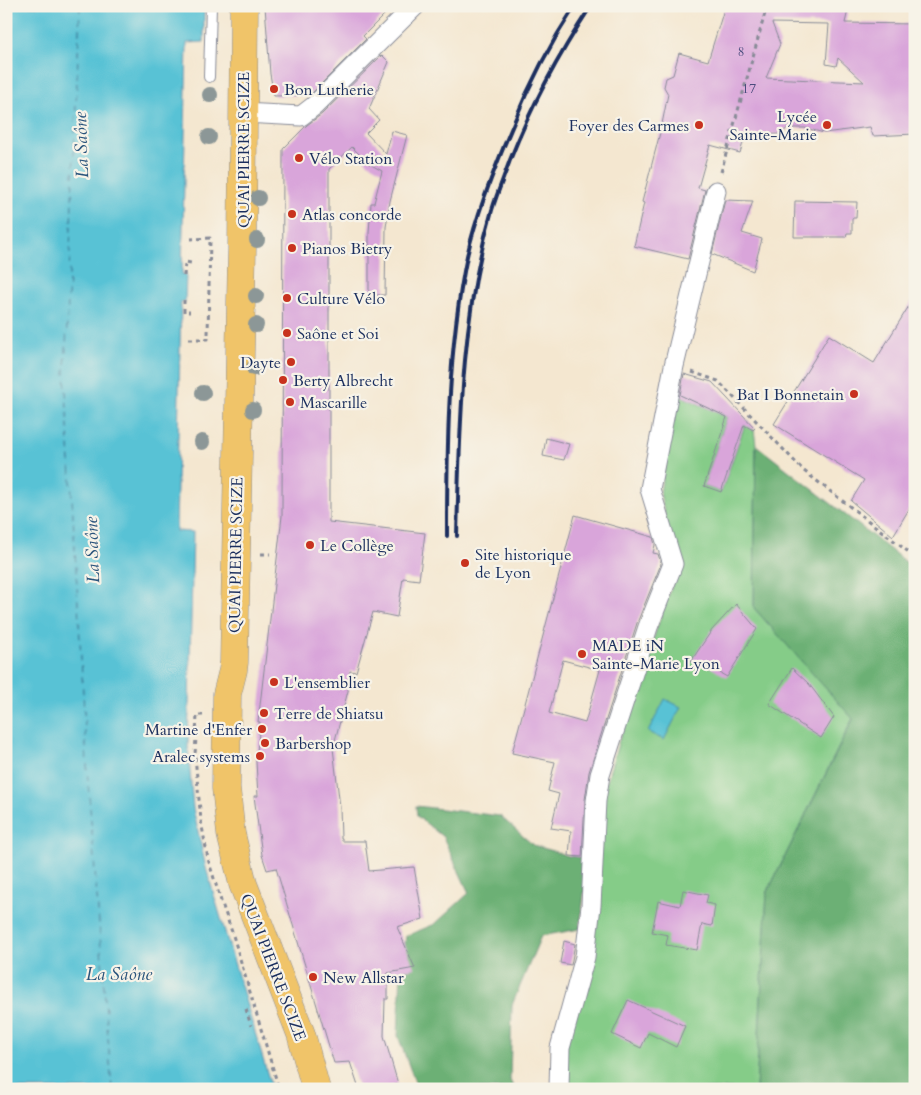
<svg xmlns="http://www.w3.org/2000/svg" width="921" height="1095" font-family="Cardo,serif">
	<style>
		.green { fill: #85cc88; stroke: #507e73 }
		.forest { fill: #6cb074; stroke: #447069 }
		.water { fill: #59c2d5; stroke: #3a789a }
		.lines { fill: none; stroke-linecap: round; stroke-linejoin: round }
		.ferry { stroke: #2a547c; stroke-width: 1; stroke-dasharray: 6 5; stroke-linecap: butt }
		.building { fill: #d9a5da; fill-rule: evenodd }
		.lane-casing { stroke: #888b97; stroke-width: 12 }
		.street-casing { stroke: #888b97; stroke-width: 21 }
		.primary-casing { stroke: #888b97; stroke-width: 29 }
		.path { stroke: #888b97; stroke-width: 3; stroke-dasharray: 4 4; stroke-linecap: butt }
		.lane { stroke: #fff; stroke-width: 10 }
		.street { stroke: #fff; stroke-width: 19 }
		.primary { stroke: #f0c469; stroke-width: 28 }
		.rail { stroke: #1b2f5e; stroke-width: 4 }
		.tree { fill: #8c9797 }
		.poi-dot { fill: #c8321e; stroke: #f7f3e8; stroke-width: 2 }
		.labels { text-anchor: middle; stroke-width: 4.5; stroke-linejoin: round; paint-order: stroke }
		.number-label { font-size: 14px; fill: #4a4c7d }
		.poi-label { font-size: 16px; fill: #1b2f5e; stroke: #f7f3e8; text-anchor: start }
		.street-label { font-size: 16px; fill: #1b2f5e; stroke: #f7f3e8 }
		.water-label { font-size: 18px; font-style: italic; fill: #2a547c; stroke: #f7f3e8 }
	</style>
	<rect width="100%" height="100%" fill="#f7f3e8"/>
	<filter id="ink" filterUnits="userSpaceOnUse"><feTurbulence type="fractalNoise" baseFrequency=".02" numOctaves="2"/><feDisplacementMap in="SourceGraphic" scale="10" xChannelSelector="R" yChannelSelector="G"/><feConvolveMatrix kernelMatrix="1 2 1 2 8 2 1 2 1" color-interpolation-filters="sRGB"/></filter>
	<filter id="wash" filterUnits="userSpaceOnUse"><feTurbulence type="fractalNoise" baseFrequency=".0096" numOctaves="4" result="noise"/><feDisplacementMap in="SourceGraphic" scale="20" xChannelSelector="R" yChannelSelector="G"/><feGaussianBlur stdDeviation="1.12" result="paint"/><feColorMatrix in="noise" values="0 0 0 0 0 0 0 0 0 0 0 0 0 0 0 0 0 1.4 0 .05"/><feComposite in="paint" operator="in"/></filter>
	<g filter="url(#wash)">
		<rect width="100%" height="100%" fill="#f4e7d0"/>
		<path class="green" d="M 675,393 L 727,417 L 704,486 L 721,492 L 747,419 L 754,430 L 756,445 L 754,608 L 853,718 L 767,893 L 756,1089 L 569,1089 L 565,1057 L 603,793 L 630,705 L 677,571 L 660,493 L 673,416 Z"/>
		<path class="forest" d="M 756,445 L 915,569 L 915,1089 L 756,1089 L 767,893 L 853,719 L 754,608 Z
			M 416,806 L 500,816 L 533,845 L 569,856 L 588,858 L 580,929 L 541,936 L 512,1005 L 510,1080 L 514,1089 L 416,1089 L 415,1082 L 398,1036 L 401,971 L 406,936 L 435,924 L 469,893 L 443,837 L 417,816 Z"/>
		<path class="water" d="M 6,6 L 204,6 L 204,42 L 187,43 L 182,274 L 186,274 L 185,302 L 181,302 L 176,531 L 193,532 L 188,747 L 193,808 L 206,868 L 272,1089 L 6,1089 Z
			M 665,699 L 681,707 L 664,740 L 648,732 Z"/>
		<g class="lines">
			<path class="ferry" d="M 80,6 L 65,373 L 88,782 L 112,1089"/>
		</g>
		<g id="blocks">
			<path class="building" d="M 265,6 L 393,6 L 363,36 L 366,39 L 310,95 L 274,96 L 270,74 Z
				M 725,6 L 849,6 L 845,23 L 915,24 L 915,134 L 873,136 L 870,127 L 824,133 L 805,128 L 787,128 L 782,134 L 745,136 L 740,153 L 710,145 L 698,188 L 705,190 L 688,259 L 634,246 L 644,203 L 642,202 L 661,129 L 668,94 L 664,87 L 666,78 L 673,75 L 679,53 L 708,61 ZM 772,23 L 829,24 L 826,64 L 836,66 L 838,58 L 864,82 L 766,78 L 780,44 Z
				M 382,55 L 389,62 L 369,109 L 379,120 L 366,133 L 386,154 L 392,131 L 407,135 L 390,201 L 386,227 L 385,295 L 369,295 L 369,233 L 371,203 L 374,203 L 382,171 L 368,163 L 352,147 L 329,169 L 329,522 L 425,533 L 419,580 L 403,578 L 397,617 L 373,612 L 356,672 L 350,671 L 348,691 L 333,748 L 340,807 L 341,838 L 342,838 L 342,841 L 365,841 L 369,871 L 414,867 L 423,919 L 397,927 L 415,968 L 388,973 L 388,999 L 385,999 L 384,1036 L 398,1084 L 384,1089 L 359,1089 L 350,1062 L 334,1063 L 276,868 L 267,870 L 262,855 L 254,796 L 258,796 L 256,762 L 260,722 L 258,722 L 282,516 L 283,149 L 307,125 L 322,114 Z
				M 725,200 L 753,201 L 742,233 L 762,239 L 753,271 L 712,254 Z
				M 795,201 L 857,202 L 856,218 L 852,218 L 852,233 L 847,233 L 846,237 L 794,237 Z
				M 915,296 L 915,499 L 893,536 L 851,501 L 864,480 L 774,424 L 829,335 L 874,363 Z
				M 684,374 L 712,382 L 755,428 L 753,430 L 744,425 L 721,492 L 704,486 L 727,417 L 680,395 Z
				M 546,438 L 569,444 L 564,460 L 543,456 Z
				M 575,515 L 653,537 L 655,545 L 653,553 L 658,554 L 661,564 L 637,623 L 589,772 L 585,800 L 582,857 L 569,856 L 571,831 L 551,828 L 559,794 L 548,791 L 555,762 L 512,753 ZM 563,660 L 600,670 L 585,723 L 549,713 Z
				M 736,604 L 757,629 L 727,677 L 706,665 L 691,661 L 712,630 Z
				M 792,668 L 809,684 L 834,717 L 821,738 L 769,704 Z
				M 683,890 L 708,895 L 706,903 L 715,905 L 712,926 L 702,924 L 697,950 L 666,945 L 668,935 L 652,932 L 658,901 L 680,906 Z
				M 564,941 L 575,944 L 571,965 L 560,963 Z
				M 628,1000 L 685,1026 L 676,1047 L 648,1033 L 641,1048 L 612,1034 Z"/>
		</g>
	</g>
	<g filter="url(#ink)">
		<use href="#blocks" fill-opacity="0" stroke="#888b97" stroke-width="1"/>
		<g class="lines">
			<defs>
				<path id="lane" d="M 209,77 L 211,6"/>
				<path id="street" d="M 244,113 L 301,116 L 314,106 L 415,6
					M 559,1089 L 560,1048 L 585,957 L 591,906 L 596,801 L 600,775 L 648,627 L 673,564 L 650,489 L 674,366 L 716,191"/>
				<path id="primary" d="M 244,6 L 242,249 L 234,662 L 233,670 L 227,694 L 226,788 L 231,834 L 243,884 L 301,1034 L 316,1089"/>
			</defs>
			<use href="#lane" class="lane-casing"/>
			<use href="#street" class="street-casing"/>
			<use href="#primary" class="primary-casing"/>
			<path class="path" d="M 721,172 L 767,6
				M 184,276 L 185,262 L 191,263
				M 184,300 L 184,312 L 190,312
				M 189,339 L 208,339 L 208,335 L 210,238 L 191,239
				M 692,372 L 718,381 L 804,471 L 915,557
				M 261,554 L 270,554
				M 203,715 L 197,715 L 195,756 L 201,821 L 208,859 L 221,901 L 232,932 L 279,1089
				M 246,1009 L 251,1026"/>
			<use href="#lane" class="lane"/>
			<use href="#street" class="street"/>
			<use href="#primary" class="primary"/>
			<path class="rail" d="M 447,536 C 447,442 448,348 467,256 C 477,212 494,169 512,127 C 529,85 550,44 575,6
				M 457,536 C 460,427 461,316 492,210 C 497,193 504,177 510,160 C 532,104 558,56 591,6"/>
		</g>
		<g class="tree">
			<circle cx="210" cy="95" r="8"/>
			<circle cx="209" cy="137" r="8"/>
			<circle cx="258" cy="198" r="8"/>
			<circle cx="257" cy="240" r="8"/>
			<circle cx="256" cy="296" r="8"/>
			<circle cx="256" cy="325" r="8"/>
			<circle cx="254" cy="368" r="8"/>
			<circle cx="203" cy="393" r="8"/>
			<circle cx="253" cy="410" r="8"/>
			<circle cx="202" cy="442" r="8"/>
		</g>
	</g>
	<g class="poi-dot">
		<circle cx="274" cy="89" r="5"/>
		<circle cx="699" cy="125" r="5"/>
		<circle cx="827" cy="125" r="5"/>
		<circle cx="299" cy="158" r="5"/>
		<circle cx="292" cy="214" r="5"/>
		<circle cx="292" cy="248" r="5"/>
		<circle cx="287" cy="298" r="5"/>
		<circle cx="287" cy="333" r="5"/>
		<circle cx="291" cy="362" r="5"/>
		<circle cx="283" cy="380" r="5"/>
		<circle cx="854" cy="394" r="5"/>
		<circle cx="290" cy="402" r="5"/>
		<circle cx="310" cy="545" r="5"/>
		<circle cx="465" cy="563" r="5"/>
		<circle cx="582" cy="654" r="5"/>
		<circle cx="274" cy="682" r="5"/>
		<circle cx="264" cy="713" r="5"/>
		<circle cx="262" cy="729" r="5"/>
		<circle cx="265" cy="743" r="5"/>
		<circle cx="260" cy="756" r="5"/>
		<circle cx="313" cy="977" r="5"/>
	</g>
	<g class="labels">
		<g class="number-label">
			<text x="741" y="56">8</text>
			<text x="749" y="93">17</text>
		</g>
		<g class="poi-label">
			<text x="284" y="95">Bon Lutherie</text>
			<text x="817" y="122" text-anchor="end">Lycée<tspan x="817" dy="18">Sainte-Marie</tspan></text>
			<text x="689" y="131" text-anchor="end">Foyer des Carmes</text>
			<text x="309" y="164">Vélo Station</text>
			<text x="302" y="220">Atlas concorde</text>
			<text x="302" y="254">Pianos Bietry</text>
			<text x="297" y="304">Culture Vélo</text>
			<text x="297" y="339">Saône et Soi</text>
			<text x="281" y="368" text-anchor="end">Dayte</text>
			<text x="293" y="386">Berty Albrecht</text>
			<text x="844" y="400" text-anchor="end">Bat I Bonnetain</text>
			<text x="300" y="408">Mascarille</text>
			<text x="320" y="551">Le Collège</text>
			<text x="475" y="560">Site historique<tspan x="475" dy="18">de Lyon</tspan></text>
			<text x="592" y="651">MADE iN<tspan x="592" dy="18">Sainte-Marie Lyon</tspan></text>
			<text x="284" y="688">L'ensemblier</text>
			<text x="274" y="719">Terre de Shiatsu</text>
			<text x="252" y="735" text-anchor="end">Martine d'Enfer</text>
			<text x="275" y="749">Barbershop</text>
			<text x="250" y="762" text-anchor="end">Aralec systems</text>
			<text x="323" y="983">New Allstar</text>
		</g>
		<g class="street-label">
			<text transform="translate(243 150) rotate(-90)" y="6">QUAI PIERRE SCIZE</text>
			<text transform="translate(235 555) rotate(-89)" y="6">QUAI PIERRE SCIZE</text>
			<text transform="translate(274 967) rotate(69)" y="6">QUAI PIERRE SCIZE</text>
		</g>
		<g class="water-label">
			<text transform="translate(81 145) rotate(-92)" y="6">La Saône</text>
			<text transform="translate(92 550) rotate(-92)" y="6">La Saône</text>
			<text x="119" y="980">La Saône</text>
		</g>
	</g>
	<rect width="921" height="1095" fill="none" stroke="#f7f3e8" stroke-width="25"/>
</svg>
